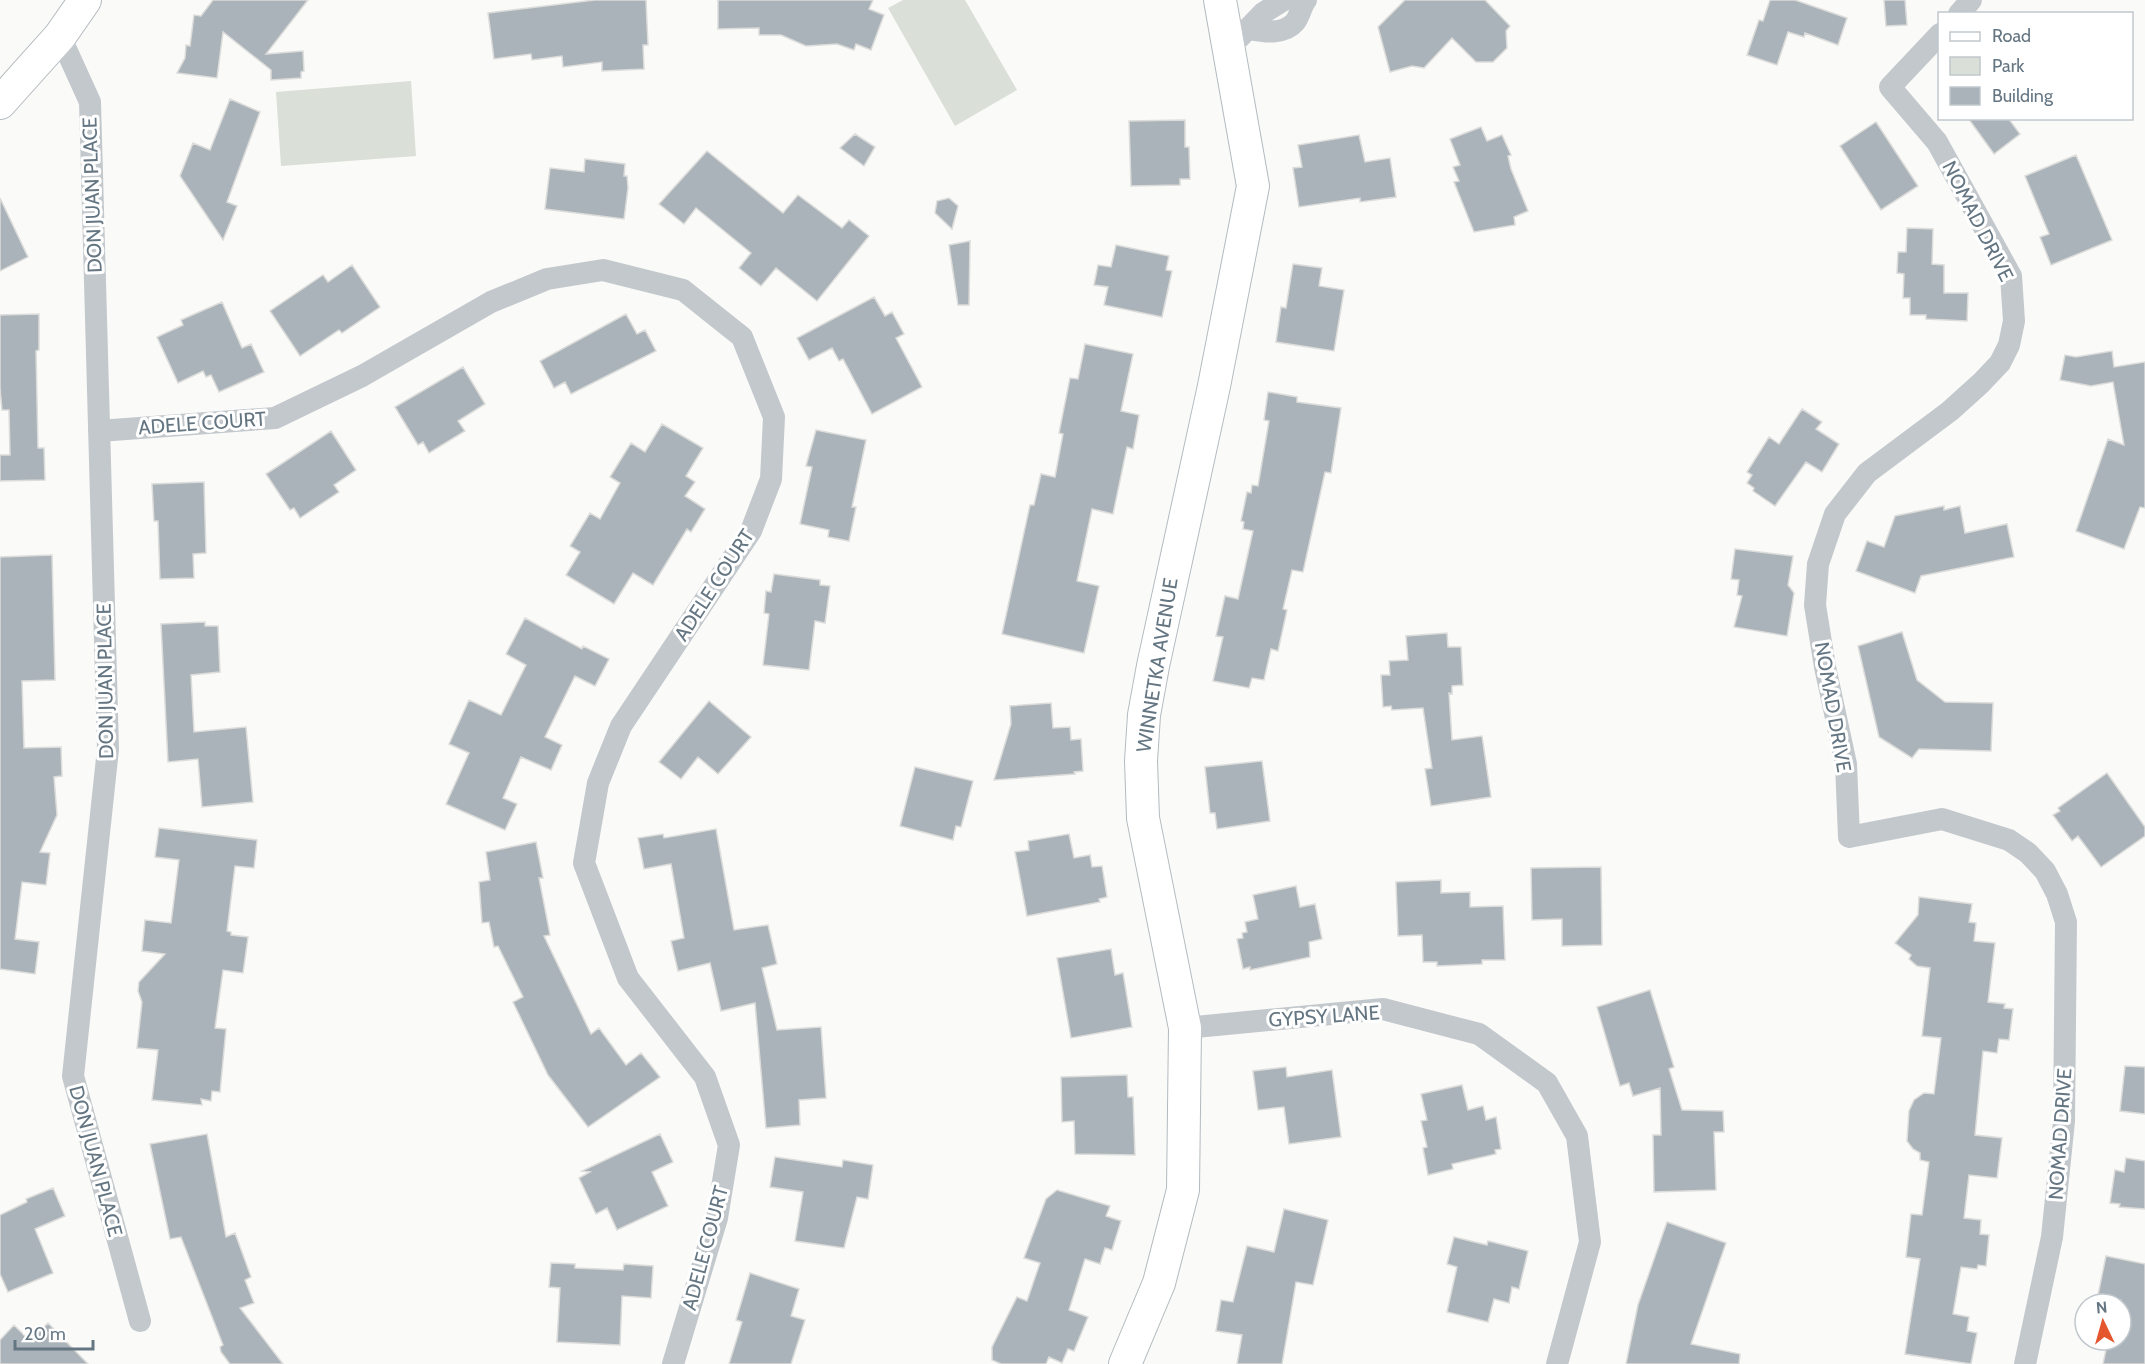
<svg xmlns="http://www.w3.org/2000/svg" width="2145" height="1364" font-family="Cabin,sans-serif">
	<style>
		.green { fill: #dadfd7 }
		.building { fill: #aab3b9; stroke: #dcdcda; stroke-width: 1.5 }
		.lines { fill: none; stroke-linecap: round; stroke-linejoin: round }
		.secondary-casing { stroke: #b3babf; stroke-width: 34 }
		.street { stroke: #c3c8cc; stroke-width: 22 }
		.secondary { stroke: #fff; stroke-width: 32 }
		.labels { text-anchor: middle; stroke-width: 6; stroke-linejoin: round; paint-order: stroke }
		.street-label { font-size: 20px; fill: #657683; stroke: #fff }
	</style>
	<rect width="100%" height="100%" fill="#fafaf8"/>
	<path class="green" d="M 903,0 L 965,0 L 1017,90 L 955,126 L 888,8 Z
		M 411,81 L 416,156 L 281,166 L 276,92 Z"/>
	<path class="building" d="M 213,0 L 308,0 L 266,54 L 303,51 L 304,71 L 301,72 L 301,78 L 271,80 L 271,70 L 223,32 L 217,78 L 177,73 L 185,58 L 186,45 L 190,46 L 194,15 L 201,16 Z
		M 595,0 L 646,0 L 648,45 L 643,45 L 644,69 L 602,71 L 602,62 L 563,67 L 562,56 L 532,60 L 531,54 L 494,59 L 488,13 Z
		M 718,0 L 873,0 L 869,9 L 884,15 L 871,50 L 856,44 L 854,50 L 837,44 L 806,46 L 781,35 L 759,35 L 759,28 L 718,29 Z
		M 1405,0 L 1485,0 L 1510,26 L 1506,31 L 1507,48 L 1493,62 L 1476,62 L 1452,38 L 1424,68 L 1412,66 L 1390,72 L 1378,27 Z
		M 1770,0 L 1795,0 L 1847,18 L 1838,45 L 1805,33 L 1804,37 L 1788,32 L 1777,65 L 1747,55 L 1759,20 L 1763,21 Z
		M 1884,0 L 1905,0 L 1907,25 L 1886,26 Z
		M 230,99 L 260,112 L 227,202 L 237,206 L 223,240 L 180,176 L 193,143 L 210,150 Z
		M 1968,118 L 2008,118 L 2020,134 L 1994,154 Z
		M 1185,120 L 1185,147 L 1189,147 L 1190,179 L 1180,179 L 1180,185 L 1131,186 L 1129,121 Z
		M 1876,122 L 1918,186 L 1881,210 L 1840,146 Z
		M 1481,127 L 1487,141 L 1502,135 L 1511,155 L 1508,156 L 1511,169 L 1528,211 L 1514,217 L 1515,225 L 1474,232 L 1454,182 L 1459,181 L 1453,167 L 1460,165 L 1450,139 Z
		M 855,134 L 875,147 L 864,166 L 840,148 Z
		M 1359,135 L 1365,162 L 1390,158 L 1396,197 L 1360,202 L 1360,198 L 1299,207 L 1293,168 L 1302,167 L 1298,145 Z
		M 707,151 L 783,213 L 798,195 L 842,228 L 849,220 L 869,236 L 817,301 L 776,268 L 761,286 L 739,268 L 751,253 L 696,208 L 684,224 L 659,204 Z
		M 2076,155 L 2112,240 L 2051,265 L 2040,237 L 2049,234 L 2025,176 Z
		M 585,159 L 625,164 L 624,176 L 627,176 L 628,188 L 624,219 L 545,209 L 550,168 L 584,172 Z
		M 0,198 L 28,257 L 0,271 Z
		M 949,198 L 958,206 L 952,229 L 935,213 L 937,201 Z
		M 1907,228 L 1933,229 L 1932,264 L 1944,265 L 1944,293 L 1968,293 L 1967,321 L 1926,319 L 1926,315 L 1910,315 L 1910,298 L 1903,298 L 1904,274 L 1897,273 L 1898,252 L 1906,252 Z
		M 970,241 L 969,305 L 958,305 L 949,245 Z
		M 1116,245 L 1169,256 L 1166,270 L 1172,271 L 1162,317 L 1104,305 L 1108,287 L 1094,285 L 1098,265 L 1111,267 Z
		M 1293,264 L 1322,268 L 1319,286 L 1344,290 L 1334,351 L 1276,342 L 1281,307 L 1286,308 Z
		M 352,265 L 380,307 L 342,333 L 339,330 L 300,356 L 270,311 L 323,275 L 328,282 Z
		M 874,297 L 885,316 L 892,312 L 904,334 L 896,338 L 922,387 L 872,414 L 843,359 L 839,361 L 832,348 L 809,360 L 797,338 Z
		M 222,302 L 242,348 L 251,344 L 264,372 L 219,392 L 211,375 L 206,377 L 203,371 L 178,383 L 157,337 L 183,325 L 181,320 Z
		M 39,314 L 39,350 L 36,351 L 38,448 L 44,448 L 45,480 L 0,481 L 0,455 L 10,455 L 9,410 L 2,410 L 0,388 L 0,315 Z
		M 626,314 L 637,334 L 645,330 L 656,351 L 571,394 L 565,382 L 554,388 L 540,361 Z
		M 1085,344 L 1133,354 L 1121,411 L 1139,415 L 1133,449 L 1127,447 L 1113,514 L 1092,509 L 1077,581 L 1099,586 L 1084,653 L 1002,634 L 1030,505 L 1034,505 L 1041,474 L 1055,477 L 1063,434 L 1059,433 L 1070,378 L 1078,379 Z
		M 2112,351 L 2114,367 L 2145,362 L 2145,508 L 2140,507 L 2124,549 L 2076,531 L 2108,439 L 2124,445 L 2113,382 L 2091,386 L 2060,380 L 2065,355 L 2076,357 Z
		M 463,367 L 485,404 L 458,421 L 465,431 L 429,453 L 423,442 L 418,445 L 395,407 Z
		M 1268,392 L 1297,397 L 1297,402 L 1341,408 L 1331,473 L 1325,472 L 1303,572 L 1292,570 L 1283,609 L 1287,610 L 1278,651 L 1271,649 L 1264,680 L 1252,678 L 1249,688 L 1213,681 L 1223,637 L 1216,636 L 1225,596 L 1238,599 L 1253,531 L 1243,529 L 1244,522 L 1241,521 L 1247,492 L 1251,493 L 1252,485 L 1258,486 L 1269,421 L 1264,420 Z
		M 1802,409 L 1822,422 L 1816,429 L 1839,444 L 1822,472 L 1806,462 L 1775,506 L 1753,491 L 1754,488 L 1747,483 L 1752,475 L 1747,472 L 1769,437 L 1779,444 Z
		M 662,424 L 703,448 L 686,476 L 695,482 L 685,496 L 705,509 L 691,532 L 687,529 L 653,585 L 633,573 L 614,604 L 566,575 L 580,552 L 570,546 L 590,513 L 600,519 L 620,483 L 610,477 L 631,443 L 645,452 Z
		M 816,430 L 866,440 L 852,507 L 856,507 L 849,541 L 828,537 L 829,530 L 800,524 L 812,467 L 806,466 Z
		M 331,431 L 356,470 L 334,485 L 339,492 L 300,518 L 294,508 L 290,510 L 266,474 Z
		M 204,482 L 206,553 L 193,554 L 194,578 L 160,579 L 158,521 L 154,521 L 152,484 Z
		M 1944,506 L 1944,510 L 1960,506 L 1965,533 L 2007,524 L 2014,557 L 1921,576 L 1915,593 L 1856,571 L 1867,541 L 1884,547 L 1895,516 Z
		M 1735,549 L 1793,556 L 1788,585 L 1794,593 L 1787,636 L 1734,627 L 1742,596 L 1737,595 L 1739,580 L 1731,579 Z
		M 52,555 L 55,680 L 22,681 L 24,748 L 61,747 L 62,776 L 54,777 L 57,815 L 40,852 L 50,853 L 46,885 L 22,882 L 15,939 L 39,942 L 35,974 L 0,969 L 0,557 Z
		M 774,574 L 820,580 L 820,585 L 830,586 L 825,623 L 815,621 L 809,670 L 763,665 L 769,614 L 764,613 L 766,591 L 771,592 Z
		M 525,618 L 582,649 L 583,646 L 609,659 L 595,686 L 575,676 L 545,737 L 562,745 L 551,770 L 521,757 L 503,798 L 517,804 L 505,830 L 446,804 L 469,753 L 449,744 L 469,700 L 501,715 L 526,665 L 506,654 Z
		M 205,622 L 205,626 L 218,626 L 220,672 L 191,675 L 194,732 L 246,727 L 253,802 L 202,807 L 198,759 L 168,762 L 161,624 Z
		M 1902,632 L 1917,680 L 1945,702 L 1993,703 L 1991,751 L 1919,749 L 1912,758 L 1879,737 L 1858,646 Z
		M 1447,633 L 1448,647 L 1461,647 L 1463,685 L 1452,686 L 1452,694 L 1449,693 L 1452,740 L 1482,736 L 1491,797 L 1431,806 L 1425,769 L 1432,768 L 1423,708 L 1392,710 L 1391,706 L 1383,707 L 1381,675 L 1390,675 L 1389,661 L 1408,660 L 1406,636 Z
		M 709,701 L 751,737 L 718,774 L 698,757 L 681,779 L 659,762 Z
		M 1051,703 L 1053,728 L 1070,727 L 1071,740 L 1081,739 L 1083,771 L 1074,772 L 1075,774 L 994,780 L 1011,724 L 1010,706 Z
		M 1262,761 L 1270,821 L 1217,829 L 1215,813 L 1210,813 L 1205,767 Z
		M 915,767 L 973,781 L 961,827 L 956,826 L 953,840 L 900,826 Z
		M 2107,773 L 2145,827 L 2145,836 L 2101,867 L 2078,836 L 2072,841 L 2053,815 L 2060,811 L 2058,808 Z
		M 159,828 L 257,840 L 254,868 L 235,866 L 227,931 L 231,932 L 231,935 L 248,937 L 243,973 L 223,970 L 215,1028 L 226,1029 L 220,1092 L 212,1091 L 211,1101 L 201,1099 L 202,1105 L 152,1100 L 158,1050 L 137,1048 L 142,1002 L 138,991 L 139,982 L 165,954 L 142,951 L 145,920 L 171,923 L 179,860 L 155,857 Z
		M 716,829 L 734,930 L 768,925 L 777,964 L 762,968 L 777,1030 L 821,1027 L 826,1098 L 799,1100 L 800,1125 L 766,1128 L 755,1003 L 721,1011 L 710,963 L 678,971 L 671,941 L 684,938 L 671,864 L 644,869 L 638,838 L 663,834 L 664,838 Z
		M 1069,834 L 1074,858 L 1090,855 L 1092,867 L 1102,866 L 1107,897 L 1099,899 L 1100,902 L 1027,916 L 1015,852 L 1029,850 L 1028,841 Z
		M 536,842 L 543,878 L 539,878 L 550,935 L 544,936 L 591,1034 L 599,1028 L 626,1065 L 641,1053 L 660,1077 L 588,1127 L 548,1075 L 513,1002 L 523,997 L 498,946 L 494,947 L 489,922 L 482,923 L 479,882 L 490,880 L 486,852 Z
		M 1601,867 L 1602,945 L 1562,946 L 1562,919 L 1532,920 L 1531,868 Z
		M 1441,880 L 1441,893 L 1470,892 L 1470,907 L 1503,906 L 1505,960 L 1482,960 L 1482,964 L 1437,966 L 1437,962 L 1423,962 L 1422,935 L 1398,936 L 1396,882 Z
		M 1296,886 L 1300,907 L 1315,904 L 1322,939 L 1309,942 L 1310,957 L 1250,970 L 1250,967 L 1243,969 L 1237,939 L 1243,938 L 1242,933 L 1247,932 L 1245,922 L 1258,919 L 1253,895 Z
		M 1919,897 L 1972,904 L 1969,922 L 1976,923 L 1974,941 L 1995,943 L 1988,1002 L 2005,1004 L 2004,1008 L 2013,1009 L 2009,1040 L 1999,1039 L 1997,1053 L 1983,1051 L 1975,1135 L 2002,1138 L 1997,1178 L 1969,1175 L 1964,1218 L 1981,1220 L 1980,1234 L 1989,1235 L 1986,1266 L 1978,1265 L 1977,1269 L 1961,1267 L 1953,1314 L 1969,1317 L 1967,1331 L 1977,1333 L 1971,1364 L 1905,1354 L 1920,1259 L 1906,1257 L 1911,1214 L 1922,1215 L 1929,1162 L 1920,1160 L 1920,1153 L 1913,1149 L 1907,1141 L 1909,1111 L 1914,1100 L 1924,1093 L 1934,1094 L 1941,1038 L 1922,1036 L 1930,968 L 1917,966 L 1909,959 L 1911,955 L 1895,943 L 1918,915 Z
		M 1111,949 L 1115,975 L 1123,973 L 1132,1027 L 1071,1038 L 1057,958 Z
		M 1650,990 L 1674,1067 L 1669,1069 L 1682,1110 L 1723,1111 L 1724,1132 L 1714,1132 L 1716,1190 L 1654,1192 L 1653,1135 L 1661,1135 L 1660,1088 L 1633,1096 L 1629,1083 L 1620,1086 L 1597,1007 Z
		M 2125,1066 L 2145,1067 L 2145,1114 L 2120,1111 Z
		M 1286,1067 L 1287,1077 L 1332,1070 L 1341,1137 L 1289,1144 L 1284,1107 L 1258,1110 L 1253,1071 Z
		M 1127,1075 L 1128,1097 L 1133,1097 L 1135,1155 L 1075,1154 L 1074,1121 L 1062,1122 L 1061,1077 Z
		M 1462,1085 L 1468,1110 L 1483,1106 L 1486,1120 L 1496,1117 L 1501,1149 L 1495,1150 L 1496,1154 L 1452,1164 L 1453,1169 L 1428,1175 L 1423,1148 L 1427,1147 L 1421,1121 L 1427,1120 L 1421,1094 Z
		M 207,1134 L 226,1237 L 235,1233 L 251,1277 L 245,1280 L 254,1303 L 240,1308 L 283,1364 L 230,1364 L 221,1352 L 220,1347 L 223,1345 L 181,1237 L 170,1239 L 150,1144 Z
		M 660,1134 L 673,1162 L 652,1172 L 668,1206 L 617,1230 L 607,1208 L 596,1214 L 579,1178 L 590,1172 L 582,1171 Z
		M 775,1157 L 842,1167 L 843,1160 L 873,1165 L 868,1199 L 857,1197 L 844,1248 L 795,1241 L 803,1192 L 770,1187 Z
		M 2126,1158 L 2145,1161 L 2145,1209 L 2119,1207 L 2120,1204 L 2110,1203 L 2115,1170 L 2124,1172 Z
		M 53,1188 L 65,1216 L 35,1229 L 53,1273 L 8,1292 L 0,1274 L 0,1215 L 27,1202 L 26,1199 Z
		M 1057,1190 L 1110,1206 L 1106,1216 L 1121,1221 L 1112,1250 L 1105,1248 L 1100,1264 L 1085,1259 L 1069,1310 L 1088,1317 L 1074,1351 L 1068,1349 L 1062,1363 L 1049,1357 L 1046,1364 L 1001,1364 L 992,1360 L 992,1347 L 1017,1297 L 1027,1301 L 1040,1263 L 1024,1258 L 1046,1199 Z
		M 1284,1209 L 1328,1220 L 1313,1285 L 1296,1282 L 1282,1364 L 1237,1364 L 1242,1335 L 1216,1331 L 1221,1300 L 1233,1302 L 1247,1246 L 1274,1252 Z
		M 1667,1222 L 1726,1243 L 1691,1344 L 1740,1354 L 1739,1364 L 1626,1364 L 1638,1305 Z
		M 1454,1237 L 1487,1245 L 1488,1241 L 1528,1251 L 1519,1289 L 1512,1287 L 1509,1303 L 1494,1299 L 1488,1322 L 1447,1312 L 1457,1267 L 1447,1264 Z
		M 2106,1256 L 2145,1264 L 2145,1364 L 2103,1364 L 2108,1340 L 2121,1340 L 2121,1300 L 2098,1295 Z
		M 551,1263 L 575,1264 L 575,1268 L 623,1270 L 624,1264 L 653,1266 L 651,1298 L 622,1296 L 620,1345 L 557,1342 L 560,1288 L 549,1287 Z
		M 750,1273 L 799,1289 L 791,1316 L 805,1320 L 791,1364 L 729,1364 L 742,1322 L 736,1320 Z
		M 48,1323 L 88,1364 L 0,1364 L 0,1340 L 14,1325 L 30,1341 Z"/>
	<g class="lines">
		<defs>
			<path id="secondary" d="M 0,103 L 60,36 L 85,0
				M 1125,1364 L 1159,1283 L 1183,1190 L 1185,1028 L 1143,818 L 1141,761 L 1144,715 L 1153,666 L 1214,386 L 1253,186 L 1220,0"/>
		</defs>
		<use href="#secondary" class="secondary-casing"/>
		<path class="street" d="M 1959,14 L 1971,0
			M 1250,29 C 1264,32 1284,35 1295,22 C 1300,16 1301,6 1306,0
			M 1940,34 L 1890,87 L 1937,142 L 2011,276 L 2014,321 L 2009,345 L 2000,363 L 1981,383 L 1950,411 L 1867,473 L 1835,514 L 1818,564 L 1815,605 L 1825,667 L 1846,764 L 1849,837 L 1942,819 L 2009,840 L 2028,853 L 2045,871 L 2057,894 L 2066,922 L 2064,1121 L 2052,1237 L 2025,1364
			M 60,36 L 90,102 L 108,749 L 73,1076 L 140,1321
			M 1240,37 L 1263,13 L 1284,0
			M 99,431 L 275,418 L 362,376 L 491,302 L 547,279 L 603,270 L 683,290 L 742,337 L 774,417 L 771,479 L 751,531 L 621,726 L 598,783 L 584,863 L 628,978 L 705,1077 L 729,1145 L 717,1218 L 673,1364
			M 1185,1028 L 1383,1009 L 1479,1034 L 1547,1083 L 1577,1136 L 1590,1242 L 1557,1364"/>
		<use href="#secondary" class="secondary"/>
	</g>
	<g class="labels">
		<g class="street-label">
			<text transform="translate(92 195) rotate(-92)" y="7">DON JUAN PLACE</text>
			<text transform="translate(1978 221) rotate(63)" y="7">NOMAD DRIVE</text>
			<text transform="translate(202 423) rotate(-4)" y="7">ADELE COURT</text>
			<text transform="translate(714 585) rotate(-57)" y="7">ADELE COURT</text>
			<text transform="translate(1157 665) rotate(-81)" y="7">WINNETKA AVENUE</text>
			<text transform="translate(105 681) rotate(-91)" y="7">DON JUAN PLACE</text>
			<text transform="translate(1833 707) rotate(80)" y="7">NOMAD DRIVE</text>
			<text transform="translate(1324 1016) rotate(-4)" y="7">GYPSY LANE</text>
			<text transform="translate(2060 1134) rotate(-86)" y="7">NOMAD DRIVE</text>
			<text transform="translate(96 1161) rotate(75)" y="7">DON JUAN PLACE</text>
			<text transform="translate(705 1248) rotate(-75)" y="7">ADELE COURT</text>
		</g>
	</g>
	<rect x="1938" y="12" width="195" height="108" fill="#ffffff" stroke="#c1c8cd" stroke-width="1.5"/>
	<rect x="1950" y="32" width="30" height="9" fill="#ffffff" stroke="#c1c8cd" stroke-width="1.5"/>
	<text x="1992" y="42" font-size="18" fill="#657683">Road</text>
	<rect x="1950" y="57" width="30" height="18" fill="#dadfd7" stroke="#c1c8cd" stroke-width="1.5"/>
	<text x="1992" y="72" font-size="18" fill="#657683">Park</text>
	<rect x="1950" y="87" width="30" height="18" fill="#aab3b9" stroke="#c1c8cd" stroke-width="1.5"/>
	<text x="1992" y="102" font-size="18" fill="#657683">Building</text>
	<g transform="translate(2103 1322) rotate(355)"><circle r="28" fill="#ffffff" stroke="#c1c8cd" stroke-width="1.5"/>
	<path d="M0-4.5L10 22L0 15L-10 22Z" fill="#e4572e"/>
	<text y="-9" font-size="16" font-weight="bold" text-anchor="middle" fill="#657683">N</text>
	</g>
	<path d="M15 1340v9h78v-9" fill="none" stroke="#657683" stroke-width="3"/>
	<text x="24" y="1340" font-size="18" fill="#657683" stroke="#ffffff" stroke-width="4.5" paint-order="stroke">20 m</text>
</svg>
